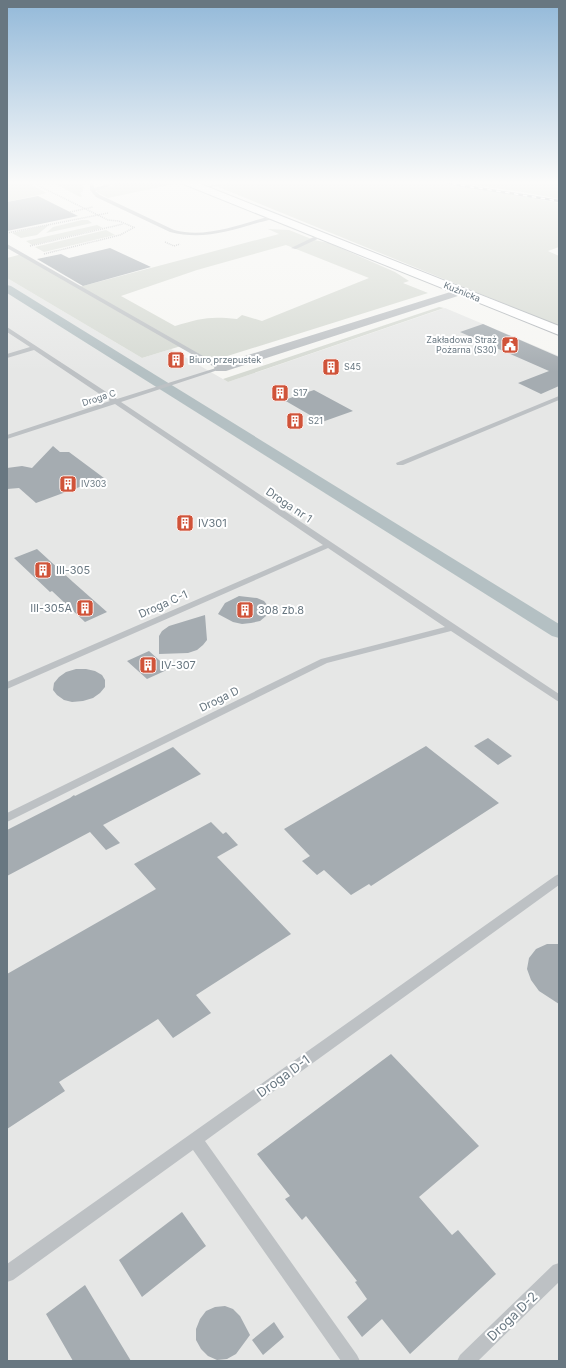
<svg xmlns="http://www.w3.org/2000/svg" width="566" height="1368" font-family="Inter,sans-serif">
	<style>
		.built { fill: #e6e7e6 }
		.green { fill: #d6dad3; fill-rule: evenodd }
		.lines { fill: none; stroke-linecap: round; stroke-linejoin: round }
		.canal { fill: #b4c0c3; fill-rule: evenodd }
		.building { fill: #a5acb1 }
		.secondary-casing { stroke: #b0b5b9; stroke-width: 2 }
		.path { stroke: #b7babc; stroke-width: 1.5; stroke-dasharray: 1 1; stroke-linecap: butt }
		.lane { fill: #bdc1c4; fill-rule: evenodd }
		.street { fill: #bdc1c4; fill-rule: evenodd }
		.secondary { fill: #fff; fill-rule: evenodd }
		.rail-casing { stroke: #9fa5aa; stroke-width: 2.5 }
		.rail { stroke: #fff; stroke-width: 1.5; stroke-dasharray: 4.5; stroke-linecap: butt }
		.labels { text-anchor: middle; stroke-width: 4; stroke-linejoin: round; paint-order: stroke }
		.far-street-label { font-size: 9px; fill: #687781; stroke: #fff }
		.far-poi-label { font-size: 9px; fill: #687781; stroke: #fff; text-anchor: start }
		.street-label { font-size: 11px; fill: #687781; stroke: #fff }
		.poi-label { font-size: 11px; fill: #687781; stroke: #fff; text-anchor: start }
		.near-street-label { font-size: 13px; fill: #687781; stroke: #fff }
	</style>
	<rect width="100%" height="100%" fill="#f6f6f3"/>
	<path class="built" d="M 7,278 L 142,358 L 171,349 L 228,382 L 445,308 L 559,356 L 559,1361 L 7,1361 Z"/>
	<path class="green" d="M 7,181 L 28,181 L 33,186 L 47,193 L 7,202 Z
		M 50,181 L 84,181 L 83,191 L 80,193 L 82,196 L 80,197 Z
		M 257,181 L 420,181 L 487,190 L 559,203 L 559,247 L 548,251 L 559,256 L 559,326 L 216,186 Z
		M 442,181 L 559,181 L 559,199 L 522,192 Z
		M 162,183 L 174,184 L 108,198 L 97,192 L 97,189 L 118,184 Z
		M 82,220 L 88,220 L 92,223 L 46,233 L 53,227 Z
		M 49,225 L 37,235 L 21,238 L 12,233 Z
		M 97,225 L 103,228 L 32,245 L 26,241 Z
		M 268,229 L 289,230 L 314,240 L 329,243 L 395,272 L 409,281 L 403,283 L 428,293 L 221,358 L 202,357 L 181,346 L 142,358 L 7,278 L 7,258 L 22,254 L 79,287 L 279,234 ZM 286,245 L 369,278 L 262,321 L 242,315 L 237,319 C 210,316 201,318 175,326 L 121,296 L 197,270 Z
		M 106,230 L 115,235 L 44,252 L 35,247 Z
		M 439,307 L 444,308 L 228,382 L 223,379 Z"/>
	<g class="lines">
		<path class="canal" d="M 7,285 L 11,286 L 559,624 L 559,638 L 552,636 L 7,293 Z"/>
	</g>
	<path class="building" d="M 38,196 L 78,216 L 7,231 L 7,202 Z
		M 110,248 L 151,267 L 83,286 L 37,259 L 61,254 L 69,258 Z
		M 483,324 L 559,357 L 559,386 L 541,394 L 518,383 L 549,371 L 460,332 Z
		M 314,390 L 353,411 L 322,422 L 284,400 Z
		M 53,446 L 60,452 L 69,452 L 104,478 L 36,503 L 19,488 L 7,489 L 7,468 L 22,466 L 32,468 Z
		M 37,549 L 73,582 L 107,612 L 85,622 L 52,591 L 50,592 L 14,558 Z
		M 239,596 L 257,598 L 264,601 L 268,606 L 269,611 L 266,616 L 260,621 L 251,623 L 242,624 L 233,622 L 218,614 L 225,603 Z
		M 205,615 L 207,640 L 203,645 L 197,650 L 188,653 L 159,654 L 159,636 L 162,631 L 169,626 Z
		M 149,651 L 169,669 L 147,679 L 127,661 Z
		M 76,669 L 86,669 L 95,671 L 102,675 L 105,680 L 105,687 L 100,693 L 93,698 L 83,701 L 72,702 L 64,700 L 57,695 L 53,690 L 54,683 L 59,677 L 66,672 Z
		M 488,738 L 512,756 L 498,765 L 474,746 Z
		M 426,746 L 499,803 L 371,886 L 369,884 L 351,895 L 324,870 L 317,875 L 302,861 L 310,856 L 284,829 Z
		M 173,747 L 201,774 L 103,825 L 120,843 L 106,850 L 90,832 L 7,876 L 7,830 L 70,798 L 74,795 L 75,796 Z
		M 211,822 L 223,834 L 226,832 L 238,845 L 217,857 L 291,934 L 196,995 L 211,1013 L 173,1038 L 158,1019 L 59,1082 L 65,1091 L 7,1129 L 7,974 L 156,889 L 134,864 Z
		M 547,944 L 559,944 L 559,1004 L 539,991 L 531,980 L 527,969 L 529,958 L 536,949 Z
		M 391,1054 L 479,1146 L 419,1197 L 452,1235 L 458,1230 L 496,1274 L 410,1354 L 382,1319 L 362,1337 L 347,1317 L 367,1299 L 355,1282 L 357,1281 L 306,1216 L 302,1220 L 285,1199 L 290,1196 L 257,1154 Z
		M 182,1212 L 206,1246 L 142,1297 L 119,1260 Z
		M 85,1285 L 131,1361 L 73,1361 L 46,1314 Z
		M 225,1306 L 233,1309 L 240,1316 L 250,1335 L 236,1354 L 227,1359 L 217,1360 L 208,1356 L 201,1349 L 196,1340 L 196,1329 L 200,1319 L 206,1311 L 215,1307 Z
		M 274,1322 L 284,1337 L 263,1355 L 252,1340 Z"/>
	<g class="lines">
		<defs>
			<path id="secondary" d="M 180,181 L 193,181 L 559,326 L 559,335 L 181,183 Z"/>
		</defs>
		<use href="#secondary" class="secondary-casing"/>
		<path class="path" d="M 33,181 L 41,187 L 108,220 L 119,221 L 133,227
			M 70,212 L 93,207
			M 7,233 L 108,213
			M 165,242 L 174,246 L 180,244
			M 30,246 L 123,224
			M 44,254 L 120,235 L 135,227"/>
		<path class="lane" d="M 90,181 L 94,181 L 94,188 L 112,183 L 194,181 L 192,183 L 112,185 L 95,191 L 100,195 L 174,230 C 208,239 242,223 275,215 L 277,216 C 272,220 264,221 257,223 C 228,232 200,240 170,232 L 96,197 L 90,190 Z
			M 240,181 L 249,181 L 204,188 L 202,187 Z
			M 322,233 L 324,234 L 324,236 L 296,249 L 291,248 Z
			M 7,244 L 224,368 L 121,402 L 559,694 L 559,702 L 451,631 L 327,663 L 7,822 L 7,813 L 321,659 L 445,627 L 328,548 L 7,689 L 7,682 L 323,545 L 115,404 L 7,439 L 7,435 L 110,401 L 34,350 L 7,358 L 7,354 L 30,347 L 7,332 L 7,327 L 117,399 L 216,368 L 7,248 Z
			M 559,396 L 559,400 L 403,465 L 397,465 L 396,463 Z
			M 559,874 L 559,885 L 205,1141 L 357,1355 L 360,1361 L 341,1361 L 193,1150 L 13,1280 L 7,1282 L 7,1264 L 555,876 Z
			M 559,1263 L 559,1282 L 478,1361 L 457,1361 L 460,1355 L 553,1265 Z"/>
		<path class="street" d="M 460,289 L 464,290 L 466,292 L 464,294 L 226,371 L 216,371 L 214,368 L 216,365 Z"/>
		<use href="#secondary" class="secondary"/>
		<defs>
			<path id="rail" d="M 434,181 L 559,201"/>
		</defs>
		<use href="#rail" class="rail-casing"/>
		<use href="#rail" class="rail"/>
	</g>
	<linearGradient id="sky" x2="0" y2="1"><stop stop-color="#93b9d9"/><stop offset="0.49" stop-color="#fbfbfa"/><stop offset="1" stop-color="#fbfbfa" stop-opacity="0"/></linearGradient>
	<rect width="566" height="372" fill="url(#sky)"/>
	<defs>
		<symbol id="civic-square" viewBox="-11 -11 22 22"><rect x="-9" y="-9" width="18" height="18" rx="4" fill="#d05339" stroke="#fff"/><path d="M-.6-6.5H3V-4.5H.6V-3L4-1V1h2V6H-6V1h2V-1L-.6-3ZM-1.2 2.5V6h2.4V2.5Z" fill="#fff"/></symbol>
		<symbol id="building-square" viewBox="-11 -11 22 22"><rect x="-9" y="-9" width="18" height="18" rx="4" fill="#d05339" stroke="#fff"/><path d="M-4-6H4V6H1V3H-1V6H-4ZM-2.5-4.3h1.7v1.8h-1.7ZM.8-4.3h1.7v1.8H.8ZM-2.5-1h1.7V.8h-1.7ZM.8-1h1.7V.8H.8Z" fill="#fff"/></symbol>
	</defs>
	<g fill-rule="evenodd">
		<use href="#civic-square" x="500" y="335" width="20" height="20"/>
		<use href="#building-square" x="166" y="350" width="20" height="20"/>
		<use href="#building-square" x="321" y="357" width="20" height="20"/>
		<use href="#building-square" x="270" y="383" width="20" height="20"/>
		<use href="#building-square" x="285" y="411" width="20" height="20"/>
		<use href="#building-square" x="58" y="474" width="20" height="20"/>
		<use href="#building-square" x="175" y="513" width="20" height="20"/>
		<use href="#building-square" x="33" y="560" width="20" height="20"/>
		<use href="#building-square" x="75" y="598" width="20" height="20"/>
		<use href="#building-square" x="235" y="600" width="20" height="20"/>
		<use href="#building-square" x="138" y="655" width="20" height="20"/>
	</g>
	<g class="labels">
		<g class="far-street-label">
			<text transform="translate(462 292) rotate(22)" y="3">Kuźnicka</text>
			<text transform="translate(99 398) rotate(-18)" y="3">Droga C</text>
		</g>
		<g class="far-poi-label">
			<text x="497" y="343" text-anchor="end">Zakładowa Straż<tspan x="497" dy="10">Pożarna (S30)</tspan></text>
			<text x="189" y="363">Biuro przepustek</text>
			<text x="344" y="370">S45</text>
			<text x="293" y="396">S17</text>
			<text x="308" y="424">S21</text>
			<text x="81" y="487">IV303</text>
		</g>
		<g class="street-label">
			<text transform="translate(289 505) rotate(34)" y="4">Droga nr 1</text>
			<text transform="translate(163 604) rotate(-24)" y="4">Droga C-1</text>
			<text transform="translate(219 699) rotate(-26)" y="4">Droga D</text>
		</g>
		<g class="poi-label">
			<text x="198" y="527">IV301</text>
			<text x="56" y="574">III-305</text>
			<text x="72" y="612" text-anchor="end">III-305A</text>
			<text x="258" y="614">308 zb.8</text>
			<text x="161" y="669">IV-307</text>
		</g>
		<g class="near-street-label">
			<text transform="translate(283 1076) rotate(-36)" y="5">Droga D-1</text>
			<text transform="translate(512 1316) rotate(-44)" y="5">Droga D-2</text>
		</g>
	</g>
	<rect width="566" height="1368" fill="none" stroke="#687781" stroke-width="16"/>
</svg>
